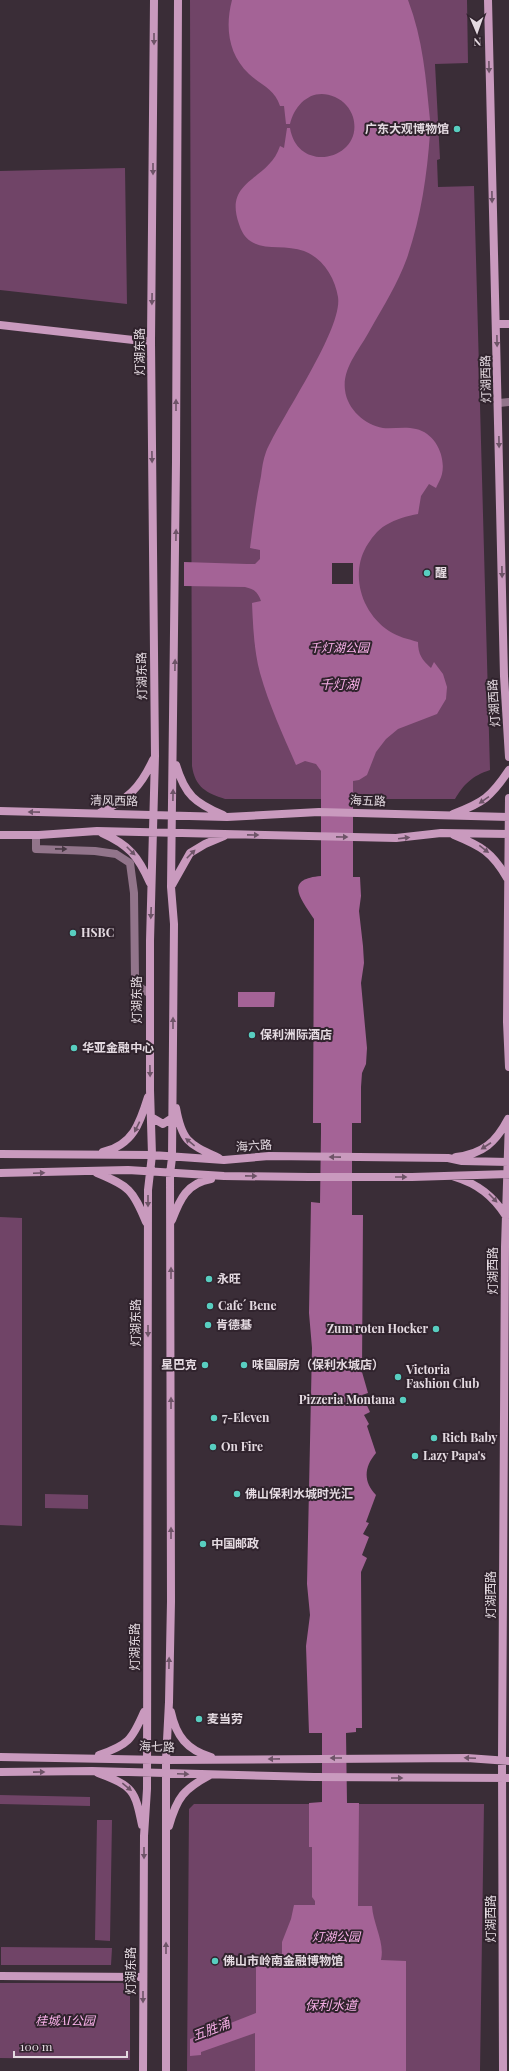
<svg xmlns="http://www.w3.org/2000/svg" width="509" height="2071" font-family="'Playfair Display','Noto Sans SC',serif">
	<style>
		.green { fill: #704467 }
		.water { fill: #a46396 }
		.pier { fill: #3a2d37 }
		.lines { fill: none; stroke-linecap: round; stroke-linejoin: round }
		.street { stroke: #92758b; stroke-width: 8 }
		.secondary { stroke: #c99abe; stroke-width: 8 }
		.oneway { fill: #6d5367 }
		.oneway2 { fill: #483844 }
		.poi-dot { fill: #58cec0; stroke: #30232d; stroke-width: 1.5 }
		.labels { text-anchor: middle; stroke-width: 4; stroke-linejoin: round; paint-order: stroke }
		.poi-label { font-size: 12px; font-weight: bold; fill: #e4dae1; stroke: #30232d; text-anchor: start }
		.street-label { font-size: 12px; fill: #e4dae1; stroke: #30232d }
		.park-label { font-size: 12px; font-style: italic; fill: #fcb3ec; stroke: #30232d }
		.water-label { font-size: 13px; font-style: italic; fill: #f5ade5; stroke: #30232d }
	</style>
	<rect width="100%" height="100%" fill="#3a2d37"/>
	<path class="green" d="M 190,0 L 467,0 L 468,63 L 435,64 L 440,159 L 437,160 L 438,187 L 474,186 L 490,770 C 472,776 464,784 455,799 L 225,799 C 206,793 195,787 192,766 Z
		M 125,168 L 127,304 L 0,290 L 0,171 Z
		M 0,1217 L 22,1218 L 22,1526 L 0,1525 Z
		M 45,1494 L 88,1495 L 88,1509 L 45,1508 Z
		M 0,1795 L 90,1797 L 90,1806 L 0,1804 Z
		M 194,1804 L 484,1804 L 480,2071 L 187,2071 L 189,1809 Z
		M 97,1820 L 112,1820 L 110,1941 L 95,1940 Z
		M 1,1947 L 112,1948 L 111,1965 L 1,1965 Z
		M 0,1983 L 123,1983 L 130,1994 L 130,2060 L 0,2058 Z"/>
	<path class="water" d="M 232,0 L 408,0 C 423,39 426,79 430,120 L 418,121 L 419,132 L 430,133 C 427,176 421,217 407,258 C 398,283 383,307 370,330 C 360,349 342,368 345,390 C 347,409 365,425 383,428 C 394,429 405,426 416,429 C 435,433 446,456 442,474 C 441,479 438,483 436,488 L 429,484 L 421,496 L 418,514 C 407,516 396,519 386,525 C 377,530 371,539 366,547 C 350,576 362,613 389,631 C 398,637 408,639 418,642 C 418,654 422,660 431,668 L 434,662 L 443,674 L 447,687 L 446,699 L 437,714 L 398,729 L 386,739 L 376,752 L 367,775 L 359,780 L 353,781 L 353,877 L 360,877 L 361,896 L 359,911 L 363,946 L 364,963 L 361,983 L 367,1048 L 366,1064 L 362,1073 L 361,1087 L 361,1123 L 352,1123 L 352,1215 L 363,1215 L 362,1372 L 368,1393 L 362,1395 L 370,1412 L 364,1415 L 369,1424 L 367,1426 L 376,1453 C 364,1467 363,1482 376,1495 L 366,1522 L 369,1523 L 363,1534 L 369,1537 L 362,1555 L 367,1558 L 361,1572 L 362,1728 L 356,1728 L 356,1732 L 346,1733 L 347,1803 L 359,1803 L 358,1906 L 372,1906 C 373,1924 385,1942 381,1960 L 406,1961 L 406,2071 L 255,2071 L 255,2033 L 201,2052 L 201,2055 L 190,2056 L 190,2039 L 256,2013 L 256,1960 L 282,1960 L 282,1942 L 291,1919 L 294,1905 L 315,1905 L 315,1901 L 312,1897 L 312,1847 L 309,1847 L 309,1803 L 322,1802 L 322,1733 L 309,1733 L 306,1646 L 310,1615 L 307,1584 L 312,1348 L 309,1313 L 311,1202 L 320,1203 L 321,1133 L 321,1123 L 313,1123 L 314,919 C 300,898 284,879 321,876 L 321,771 L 316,764 L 305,761 L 296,765 C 283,735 269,705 260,673 C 254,651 253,626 252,603 L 261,601 C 258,592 254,589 245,587 L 184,586 L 184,562 L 247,564 L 255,564 L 260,559 L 260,550 L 250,548 C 253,524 256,500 261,476 C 262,468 263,460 266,452 C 281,417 343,329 338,297 C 335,278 323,258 304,251 C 280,242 249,257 239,224 C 223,179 269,181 280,146 L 284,148 L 287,128 L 290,128 C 298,176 365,159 353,117 C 350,108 344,101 335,97 C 313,87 295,103 290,124 L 286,124 L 284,106 L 280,106 C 275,89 261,85 249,74 C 228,54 225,27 232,0 Z
		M 238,992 L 275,992 L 274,1007 L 238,1007 Z"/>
	<path class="pier" d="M 332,563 L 353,563 L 353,584 L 332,584 Z"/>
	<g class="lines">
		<path class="street" d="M 499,403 L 509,402
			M 36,835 L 36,849 L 95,851 L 116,854 L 130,863 L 134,893 L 135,978 L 139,987 L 149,993"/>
		<path class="secondary" d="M 488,0 L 504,676 L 509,757
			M 497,324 L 509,324
			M 0,325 L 151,342
			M 176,765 C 185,795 195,803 223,815
			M 509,798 L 507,1022 L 509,1067
			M 0,811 L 227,817 L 319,812 L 509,817
			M 101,812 C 128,799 140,788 153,760
			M 453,814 C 483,803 491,797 509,770
			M 102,833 C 129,845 138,856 150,883
			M 0,835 L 39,835 L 97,831 L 396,838 L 441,833 L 509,834
			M 454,835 C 481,846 492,852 507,878
			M 172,885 L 190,853 L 205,844 L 224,836
			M 176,1108 C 182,1142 189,1144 219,1158
			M 151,1117 L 163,1124 L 172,1118
			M 103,1152 C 133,1145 140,1123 148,1097
			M 0,1154 L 152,1155 L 224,1160 L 269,1156 L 448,1158 L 462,1161 L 509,1162
			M 456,1157 C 483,1154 496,1142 508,1119
			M 0,1173 L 128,1170 L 224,1176 L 309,1177 L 412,1177 L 509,1174
			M 97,1173 C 129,1186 133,1190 146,1222
			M 455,1177 C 478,1184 493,1196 506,1216
			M 172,1220 C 180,1199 187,1183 211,1179
			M 171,1712 C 176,1736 187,1750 211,1757
			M 99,1755 C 128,1745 132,1740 144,1712
			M 0,1757 L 166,1760 L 467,1758 L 509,1761
			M 0,1772 L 92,1771 L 314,1777 L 509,1778
			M 98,1773 C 133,1786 135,1790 142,1825
			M 169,1826 C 177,1797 184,1789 210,1775
			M 0,1976 L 143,1977
			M 143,2071 L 144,1836 L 147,1789 L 148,1190 L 152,1155 L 150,1090 L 150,941 L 155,756 L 151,342 L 154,0
			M 166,2071 L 166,1760 L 169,1702 L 171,1601 L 170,1174 L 172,1158 L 174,924 L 171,887 L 176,462 L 178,0
			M 503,2071 L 502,1760 L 505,1247 L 509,1120"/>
	</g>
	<defs><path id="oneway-solid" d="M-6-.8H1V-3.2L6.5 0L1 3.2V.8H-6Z"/></defs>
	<g class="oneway">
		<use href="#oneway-solid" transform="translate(154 39) rotate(90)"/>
		<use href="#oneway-solid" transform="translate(489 67) rotate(89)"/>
		<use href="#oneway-solid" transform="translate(153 169) rotate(90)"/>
		<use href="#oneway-solid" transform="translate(492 197) rotate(89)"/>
		<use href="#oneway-solid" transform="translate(152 299) rotate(91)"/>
		<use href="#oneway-solid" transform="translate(497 341) rotate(89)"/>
		<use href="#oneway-solid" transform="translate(176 405) rotate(-90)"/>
		<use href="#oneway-solid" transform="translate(499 442) rotate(89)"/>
		<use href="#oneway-solid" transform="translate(152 457) rotate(89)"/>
		<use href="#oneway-solid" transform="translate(176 535) rotate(-89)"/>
		<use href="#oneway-solid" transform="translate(502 572) rotate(89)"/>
		<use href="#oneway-solid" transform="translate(175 665) rotate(-89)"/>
		<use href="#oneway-solid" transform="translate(173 795) rotate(-89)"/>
		<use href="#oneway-solid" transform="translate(484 800) rotate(145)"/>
		<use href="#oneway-solid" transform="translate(34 812) rotate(-179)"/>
		<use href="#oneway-solid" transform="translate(253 835) rotate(1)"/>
		<use href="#oneway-solid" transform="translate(342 837) rotate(1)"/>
		<use href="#oneway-solid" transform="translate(404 838) rotate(-7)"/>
		<use href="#oneway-solid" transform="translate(484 849) rotate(38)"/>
		<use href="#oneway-solid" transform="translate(131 851) rotate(45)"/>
		<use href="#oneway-solid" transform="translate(191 854) rotate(-45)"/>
		<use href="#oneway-solid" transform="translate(151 913) rotate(92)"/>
		<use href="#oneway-solid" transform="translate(173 1023) rotate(-90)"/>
		<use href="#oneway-solid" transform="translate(150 1071) rotate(89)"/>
		<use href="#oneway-solid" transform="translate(137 1127) rotate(116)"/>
		<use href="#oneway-solid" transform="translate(190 1142) rotate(-141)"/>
		<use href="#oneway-solid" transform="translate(486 1146) rotate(147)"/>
		<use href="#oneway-solid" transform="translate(335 1157) rotate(-179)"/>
		<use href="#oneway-solid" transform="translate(39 1173) rotate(-2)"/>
		<use href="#oneway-solid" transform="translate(251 1176) rotate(1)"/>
		<use href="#oneway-solid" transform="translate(401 1177)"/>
		<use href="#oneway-solid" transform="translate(493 1198) rotate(46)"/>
		<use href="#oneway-solid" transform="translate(148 1201) rotate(90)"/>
		<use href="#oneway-solid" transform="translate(171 1273) rotate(-90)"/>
		<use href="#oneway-solid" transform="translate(148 1331) rotate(90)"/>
		<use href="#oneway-solid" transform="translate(171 1403) rotate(-90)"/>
		<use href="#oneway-solid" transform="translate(171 1533) rotate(-90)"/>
		<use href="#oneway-solid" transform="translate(169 1663) rotate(-89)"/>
		<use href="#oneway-solid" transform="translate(336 1758) rotate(-180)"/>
		<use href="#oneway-solid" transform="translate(470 1758) rotate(-178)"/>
		<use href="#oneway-solid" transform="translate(274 1759) rotate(179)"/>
		<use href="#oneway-solid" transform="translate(39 1772) rotate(-1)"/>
		<use href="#oneway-solid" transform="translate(183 1774) rotate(2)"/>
		<use href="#oneway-solid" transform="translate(397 1778)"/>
		<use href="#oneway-solid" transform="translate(127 1787) rotate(39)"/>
		<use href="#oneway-solid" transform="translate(144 1853) rotate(90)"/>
		<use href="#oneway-solid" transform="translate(166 1948) rotate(-90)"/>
		<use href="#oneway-solid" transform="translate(143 1997) rotate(90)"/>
	</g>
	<use class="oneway2" href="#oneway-solid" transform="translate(61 849) rotate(1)"/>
	<g class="poi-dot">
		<circle cx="457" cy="129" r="4"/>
		<circle cx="427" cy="573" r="4"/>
		<circle cx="73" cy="933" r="4"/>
		<circle cx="252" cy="1035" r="4"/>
		<circle cx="74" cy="1048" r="4"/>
		<circle cx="209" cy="1279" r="4"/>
		<circle cx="210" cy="1306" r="4"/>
		<circle cx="208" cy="1325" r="4"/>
		<circle cx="436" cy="1329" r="4"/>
		<circle cx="205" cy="1365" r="4"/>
		<circle cx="244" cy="1365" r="4"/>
		<circle cx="398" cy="1377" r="4"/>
		<circle cx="403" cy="1400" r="4"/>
		<circle cx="214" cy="1418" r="4"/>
		<circle cx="434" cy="1438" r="4"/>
		<circle cx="213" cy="1447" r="4"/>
		<circle cx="415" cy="1456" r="4"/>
		<circle cx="237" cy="1494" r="4"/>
		<circle cx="203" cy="1544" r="4"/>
		<circle cx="199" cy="1719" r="4"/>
		<circle cx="215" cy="1961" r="4"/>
	</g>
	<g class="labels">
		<g class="poi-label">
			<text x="449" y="133" text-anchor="end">广东大观博物馆</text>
			<text x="435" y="577">醒</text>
			<text x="81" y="937">HSBC</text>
			<text x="260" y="1039">保利洲际酒店</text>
			<text x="82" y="1052">华亚金融中心</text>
			<text x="217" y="1283">永旺</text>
			<text x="218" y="1310">Cafe´ Bene</text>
			<text x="216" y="1329">肯德基</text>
			<text x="428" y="1333" text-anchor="end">Zum roten Hocker</text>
			<text x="197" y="1369" text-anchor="end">星巴克</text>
			<text x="252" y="1369">味国厨房（保利水城店）</text>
			<text x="406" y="1374">Victoria<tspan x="406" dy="14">Fashion Club</tspan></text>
			<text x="395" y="1404" text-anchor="end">Pizzeria Montana</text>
			<text x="222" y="1422">7-Eleven</text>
			<text x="442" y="1442">Rich Baby</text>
			<text x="221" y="1451">On Fire</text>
			<text x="423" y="1460">Lazy Papa's</text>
			<text x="245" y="1498">佛山保利水城时光汇</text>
			<text x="211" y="1548">中国邮政</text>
			<text x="207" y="1723">麦当劳</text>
			<text x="223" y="1965">佛山市岭南金融博物馆</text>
		</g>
		<g class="street-label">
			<text transform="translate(140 352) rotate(-90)" y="4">灯湖东路</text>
			<text transform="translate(486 379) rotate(-91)" y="4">灯湖西路</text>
			<text transform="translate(142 676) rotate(-91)" y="4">灯湖东路</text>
			<text transform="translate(494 703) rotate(-94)" y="4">灯湖西路</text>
			<text transform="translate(114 801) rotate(1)" y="4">清风西路</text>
			<text transform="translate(368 801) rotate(2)" y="4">海五路</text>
			<text transform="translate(137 1000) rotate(-90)" y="4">灯湖东路</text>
			<text transform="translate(254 1146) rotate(-4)" y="4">海六路</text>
			<text transform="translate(493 1271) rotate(-90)" y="4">灯湖西路</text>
			<text transform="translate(136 1323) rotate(-90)" y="4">灯湖东路</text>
			<text transform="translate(491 1595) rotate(-90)" y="4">灯湖西路</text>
			<text transform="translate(135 1647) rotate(-90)" y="4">灯湖东路</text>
			<text transform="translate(157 1747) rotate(2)" y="4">海七路</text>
			<text transform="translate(491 1919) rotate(-90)" y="4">灯湖西路</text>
			<text transform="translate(131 1971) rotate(-90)" y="4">灯湖东路</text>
		</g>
		<g class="park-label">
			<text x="339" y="652">千灯湖公园</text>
			<text x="336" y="1941">灯湖公园</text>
			<text x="65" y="2025">桂城AI公园</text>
		</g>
		<g class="water-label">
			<text x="339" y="689">千灯湖</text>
			<text x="331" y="2010">保利水道</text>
			<text transform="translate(211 2029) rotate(-21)" y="5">五胜涌</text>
		</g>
	</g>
	<g transform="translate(477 32) rotate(178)" stroke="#30232d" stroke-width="3" paint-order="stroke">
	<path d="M0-3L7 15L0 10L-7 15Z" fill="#e4dae1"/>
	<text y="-6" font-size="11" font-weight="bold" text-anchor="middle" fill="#e4dae1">N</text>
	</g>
	<path d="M14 2051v6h113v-6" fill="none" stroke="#e4dae1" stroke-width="2"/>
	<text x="20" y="2051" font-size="12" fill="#e4dae1" stroke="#30232d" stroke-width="3" paint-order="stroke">100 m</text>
</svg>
